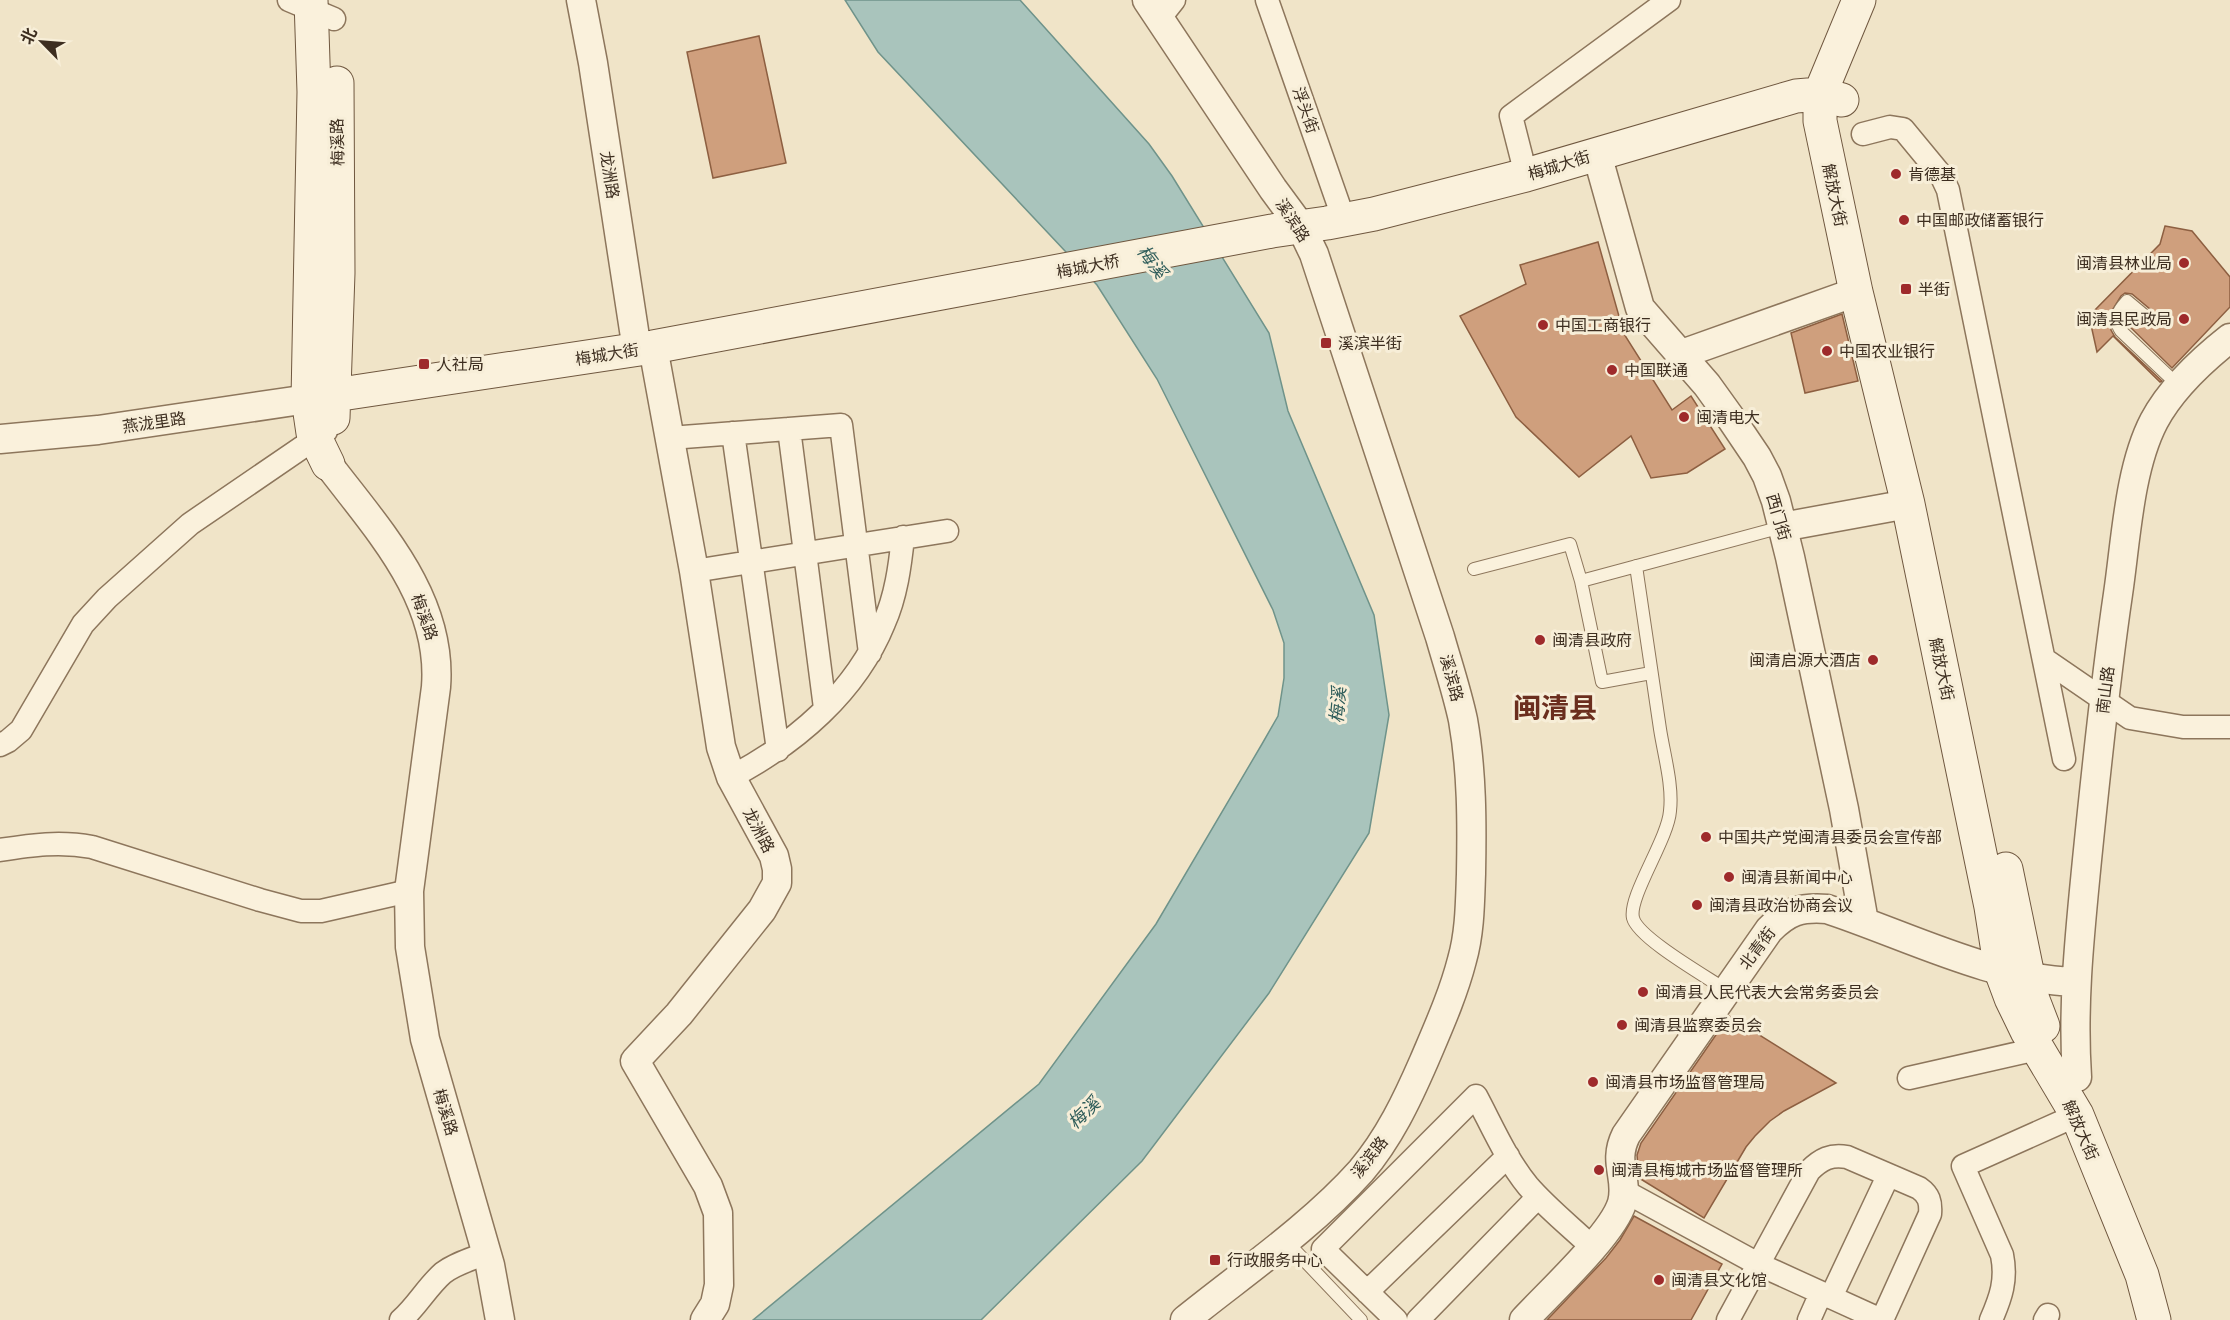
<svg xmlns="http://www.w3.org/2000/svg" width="2230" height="1320" font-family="'IBM Plex Serif','Noto Sans SC',serif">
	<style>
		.water { fill: #a9c4bc; stroke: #6f938a; stroke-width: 1.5 }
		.building { fill: #cf9f7d; stroke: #8d5f41; stroke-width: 1.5 }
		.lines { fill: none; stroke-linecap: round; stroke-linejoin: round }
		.service-casing { stroke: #8d765c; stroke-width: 14 }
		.minor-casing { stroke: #8d765c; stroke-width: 25 }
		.tertiary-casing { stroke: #8d765c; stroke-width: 31 }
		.secondary-casing { stroke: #6f573f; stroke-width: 35 }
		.service { stroke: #faf1dc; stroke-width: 12 }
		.minor { stroke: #faf1dc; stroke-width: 22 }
		.tertiary { stroke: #faf1dc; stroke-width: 28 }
		.secondary { stroke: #faf1dc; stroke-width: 33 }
		.poi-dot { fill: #9e2a2b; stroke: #f7eed8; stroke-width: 2 }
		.labels { text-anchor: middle; stroke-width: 6; stroke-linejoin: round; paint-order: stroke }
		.street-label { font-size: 16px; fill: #3d2e20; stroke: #f7eed8 }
		.poi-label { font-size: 16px; fill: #3d2e20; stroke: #f7eed8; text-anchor: start }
		.water-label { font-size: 18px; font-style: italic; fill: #2f5d5a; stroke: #f7eed8 }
		.town-label { font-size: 28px; font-weight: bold; fill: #6b2e1e; stroke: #f7eed8 }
	</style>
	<rect width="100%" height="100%" fill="#f0e4c8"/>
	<path class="water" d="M 845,0 L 1020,0 L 1149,144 L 1172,176 L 1269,333 L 1288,411 L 1374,615 L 1389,715 L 1369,833 L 1269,993 L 1142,1161 L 981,1320 L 753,1320 L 1039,1084 L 1156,924 L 1262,744 L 1278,716 L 1284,678 L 1284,643 L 1273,610 L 1157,379 L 1097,285 L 878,52 Z"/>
	<path class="building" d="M 759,36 L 786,163 L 713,178 L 687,52 Z
		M 2165,226 L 2192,231 L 2230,277 L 2230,307 L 2172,368 L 2126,323 L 2126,318 L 2128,313 L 2140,323 L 2148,323 L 2153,317 L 2151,310 L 2132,294 L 2125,293 L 2121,296 L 2110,314 L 2111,330 L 2115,337 L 2162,381 L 2160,382 L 2113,336 L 2097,352 L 2089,316 L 2160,244 Z
		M 1598,242 L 1624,334 L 1672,410 L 1691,396 L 1725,449 L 1687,473 L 1651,478 L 1631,436 L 1579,477 L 1516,417 L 1460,316 L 1526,284 L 1520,265 Z
		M 1842,314 L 1858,381 L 1805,393 L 1791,333 Z
		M 1729,1016 L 1836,1083 L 1784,1111 L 1770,1121 L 1755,1136 L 1746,1147 L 1704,1218 L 1639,1178 L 1637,1155 L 1641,1143 Z
		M 1634,1216 L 1722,1264 L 1691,1320 L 1547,1320 L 1606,1258 L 1620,1240 Z"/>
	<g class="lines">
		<defs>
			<path id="service" d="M 2145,316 L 2127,301 C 2118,311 2113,319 2121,331 L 2179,386
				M 1636,566 C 1644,621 1652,675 1660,729 C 1664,755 1673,785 1670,811 C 1668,839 1628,897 1633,918 C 1638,938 1707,977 1726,990
				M 1474,569 L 1570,544 L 1581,581 L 1782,527
				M 1581,581 L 1602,682 L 1651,673
				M 1286,1241 L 1361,1320"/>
			<path id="minor" d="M 289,0 L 334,19
				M 1267,0 L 1344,220
				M 1159,19 L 1174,0
				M 1863,134 L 1890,127 L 1903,129 L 1941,175 L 1948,190 L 2064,759
				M 1526,175 L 1511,116 L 1669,0
				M 789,429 L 825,708
				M 733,433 L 778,750
				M 670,438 L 841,425 L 870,653
				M 694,571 L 947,531
				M 2044,659 L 2130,718 L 2183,727 L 2230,727
				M 0,745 L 8,741 L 21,730 L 83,624 L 107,598 L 190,524 L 326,431
				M 731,777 C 796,743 856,692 884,623 C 896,596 900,566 903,537
				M 0,850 C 32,845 60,841 92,847 L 260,900 L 301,911 L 321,911 L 409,891
				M 1909,1078 L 2037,1049
				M 1624,1191 L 1758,1264 L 1881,1320
				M 1367,1292 L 1508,1156
				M 1831,1297 L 1888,1176
				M 401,1320 C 417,1306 427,1287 443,1273 C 456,1263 472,1259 487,1253
				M 1396,1320 L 1323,1249 L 1476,1096 C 1492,1126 1506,1159 1528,1186 C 1547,1208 1571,1227 1592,1247
				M 1418,1320 L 1538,1197
				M 1728,1320 L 1809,1171 C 1821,1159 1831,1154 1847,1157 L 1919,1188 C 1929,1195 1931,1202 1930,1214 L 1882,1320
				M 1809,1320 L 1821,1293
				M 1991,1320 C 2001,1297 2007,1280 2002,1255 L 1963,1166 L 2077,1115
				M 2045,1320 L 2048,1315"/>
			<path id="tertiary" d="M 581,0 L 593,63 L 637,350
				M 1147,0 L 1273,189 L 1301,227 L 1314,254 L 1440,637 C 1448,665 1457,692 1463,720 C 1472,771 1472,823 1471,874 C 1470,902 1470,932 1462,960 C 1453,995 1438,1028 1424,1061 C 1407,1100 1389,1138 1361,1171 C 1312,1226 1242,1274 1185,1320
				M 1597,154 L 1640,308 L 1707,385 L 1730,417 L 1757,457 L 1767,476 L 1776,501 L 1790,557 L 1844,809 L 1864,922
				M 653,347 L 694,571 L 721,747 L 731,777 L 774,856 L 777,869 L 777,883 L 762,910 L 679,1014 L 635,1061 L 708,1186 L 718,1213 L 719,1285 L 715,1304 L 705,1320
				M 1679,355 L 1856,292
				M 0,439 L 98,430 L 308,399
				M 328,464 C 378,530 443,598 436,687 L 409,891 L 410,947 L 425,1039 L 490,1265 L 500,1320
				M 1782,527 L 1908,504
				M 2077,1077 C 2072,1004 2080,932 2087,860 C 2096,771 2105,682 2118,594 C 2126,540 2129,469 2154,421 C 2171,389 2202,360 2230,338
				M 1524,1320 C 1548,1294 1613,1234 1622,1203 C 1629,1178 1612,1163 1626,1135 L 1769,930 C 1788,911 1800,907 1827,909 C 1906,935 1992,980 2076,982"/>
			<path id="secondary" d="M 311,0 L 314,92 L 308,399 L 313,433 L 328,464
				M 1859,0 L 1820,94 L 1820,121 L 1856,292 L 1908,504 L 1991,907 L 2001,971 L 2011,998 L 2027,1031 L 2077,1115 L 2142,1275 L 2154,1320
				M 308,399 L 653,347 L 1272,231 L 1327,223 L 1374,214 L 1526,175 L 1796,96 L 1820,94 L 1842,100
				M 333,418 L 338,273 L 337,83
				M 2006,869 L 2033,1000 L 2043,1026"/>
		</defs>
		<use href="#service" class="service-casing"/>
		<use href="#minor" class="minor-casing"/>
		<use href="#tertiary" class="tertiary-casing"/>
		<use href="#secondary" class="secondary-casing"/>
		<use href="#service" class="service"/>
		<use href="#minor" class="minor"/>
		<use href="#tertiary" class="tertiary"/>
		<use href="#secondary" class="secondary"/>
	</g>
	<g class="poi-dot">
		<circle cx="1896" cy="174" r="6"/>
		<circle cx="1904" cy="220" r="6"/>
		<circle cx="2184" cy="263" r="6"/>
		<rect x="1900" y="283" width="12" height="12" rx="3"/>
		<circle cx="2184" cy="319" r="6"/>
		<circle cx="1543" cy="325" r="6"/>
		<rect x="1320" y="337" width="12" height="12" rx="3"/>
		<circle cx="1827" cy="351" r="6"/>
		<rect x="418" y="358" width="12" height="12" rx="3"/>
		<circle cx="1612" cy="370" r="6"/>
		<circle cx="1684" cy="417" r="6"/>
		<circle cx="1540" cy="640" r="6"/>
		<circle cx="1873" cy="660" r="6"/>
		<circle cx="1706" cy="837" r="6"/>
		<circle cx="1729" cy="877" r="6"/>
		<circle cx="1697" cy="905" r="6"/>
		<circle cx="1643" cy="992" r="6"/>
		<circle cx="1622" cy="1025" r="6"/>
		<circle cx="1593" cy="1082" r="6"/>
		<circle cx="1599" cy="1170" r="6"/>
		<rect x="1209" y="1254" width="12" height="12" rx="3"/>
		<circle cx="1659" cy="1280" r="6"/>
	</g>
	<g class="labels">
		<g class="street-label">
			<text transform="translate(1306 110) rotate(71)" y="6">浮头街</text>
			<text transform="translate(337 142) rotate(-91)" y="6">梅溪路</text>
			<text transform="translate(1559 165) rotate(-17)" y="6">梅城大街</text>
			<text transform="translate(610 175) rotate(81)" y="6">龙洲路</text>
			<text transform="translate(1835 195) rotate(78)" y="6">解放大街</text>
			<text transform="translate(1293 220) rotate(57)" y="6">溪滨路</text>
			<text transform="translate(1088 266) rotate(-11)" y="6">梅城大桥</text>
			<text transform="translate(607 354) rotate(-9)" y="6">梅城大街</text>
			<text transform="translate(154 422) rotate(-8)" y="6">燕泷里路</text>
			<text transform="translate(1779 517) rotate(74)" y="6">西门街</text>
			<text transform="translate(425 617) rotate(70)" y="6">梅溪路</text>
			<text transform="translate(1942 669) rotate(78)" y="6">解放大街</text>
			<text transform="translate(1452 678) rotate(75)" y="6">溪滨路</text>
			<text transform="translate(2105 690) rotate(-83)" y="6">南山路</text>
			<text transform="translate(759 830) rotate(62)" y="6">龙洲路</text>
			<text transform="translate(1757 948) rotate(-53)" y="6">北青街</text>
			<text transform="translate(446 1112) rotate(73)" y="6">梅溪路</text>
			<text transform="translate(2081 1130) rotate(66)" y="6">解放大街</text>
			<text transform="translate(1369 1157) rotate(-52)" y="6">溪滨路</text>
		</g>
		<g class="poi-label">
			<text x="1908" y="180">肯德基</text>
			<text x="1916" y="226">中国邮政储蓄银行</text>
			<text x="2172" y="269" text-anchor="end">闽清县林业局</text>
			<text x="1918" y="295">半街</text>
			<text x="2172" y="325" text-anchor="end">闽清县民政局</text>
			<text x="1555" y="331">中国工商银行</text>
			<text x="1338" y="349">溪滨半街</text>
			<text x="1839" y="357">中国农业银行</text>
			<text x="436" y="370">人社局</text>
			<text x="1624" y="376">中国联通</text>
			<text x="1696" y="423">闽清电大</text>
			<text x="1552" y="646">闽清县政府</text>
			<text x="1861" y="666" text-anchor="end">闽清启源大酒店</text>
			<text x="1718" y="843">中国共产党闽清县委员会宣传部</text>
			<text x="1741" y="883">闽清县新闻中心</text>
			<text x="1709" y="911">闽清县政治协商会议</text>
			<text x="1655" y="998">闽清县人民代表大会常务委员会</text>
			<text x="1634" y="1031">闽清县监察委员会</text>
			<text x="1605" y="1088">闽清县市场监督管理局</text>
			<text x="1611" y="1176">闽清县梅城市场监督管理所</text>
			<text x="1227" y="1266">行政服务中心</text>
			<text x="1671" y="1286">闽清县文化馆</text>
		</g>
		<g class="water-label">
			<text transform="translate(1152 262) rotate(53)" y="6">梅溪</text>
			<text transform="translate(1338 705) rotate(-85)" y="6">梅溪</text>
			<text transform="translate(1084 1113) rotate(-44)" y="6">梅溪</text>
		</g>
		<g class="town-label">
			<text x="1555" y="718">闽清县</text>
		</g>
	</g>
	<g transform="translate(42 42) rotate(295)" stroke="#f7eed8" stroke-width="4.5" paint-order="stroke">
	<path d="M0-4.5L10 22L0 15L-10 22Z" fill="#3d2e20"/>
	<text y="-9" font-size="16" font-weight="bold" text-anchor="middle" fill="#3d2e20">北</text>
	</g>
</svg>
